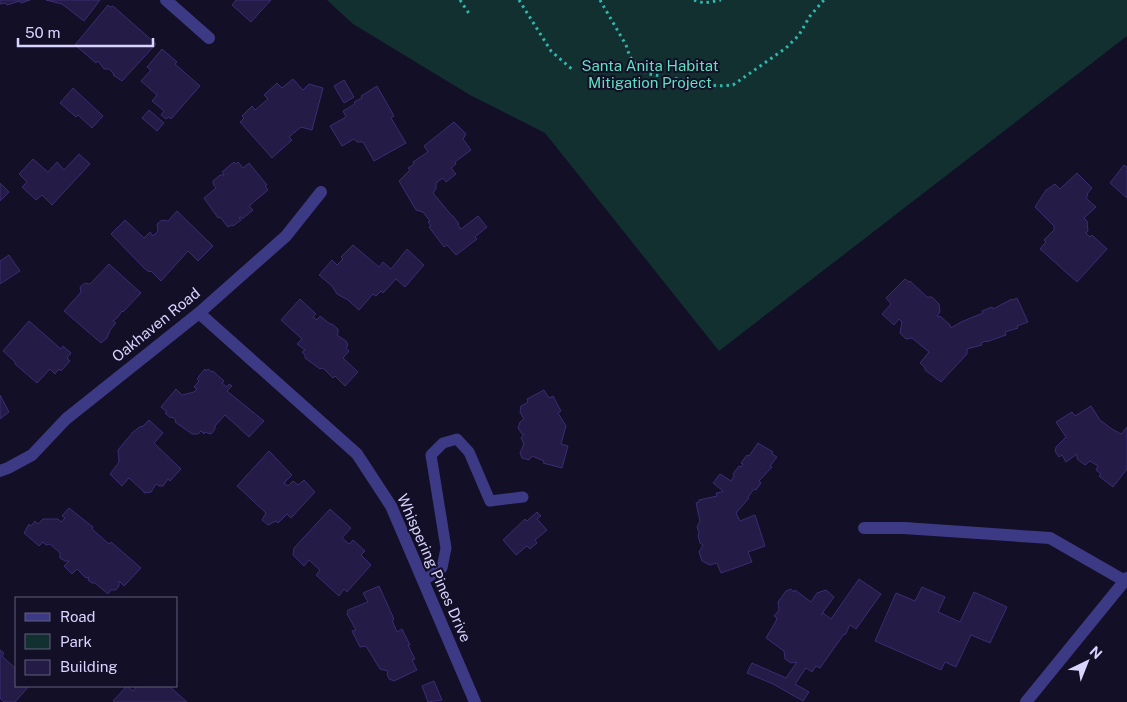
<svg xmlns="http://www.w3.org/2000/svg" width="1127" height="702" font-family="'Public Sans',sans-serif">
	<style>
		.green { fill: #12302f }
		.building { fill: #241b47; stroke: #3b2d73 }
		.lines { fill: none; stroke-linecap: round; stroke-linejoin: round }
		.path { stroke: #2fb8b0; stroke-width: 3; stroke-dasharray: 2.5 4; stroke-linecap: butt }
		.lane { stroke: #3d3a85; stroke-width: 11 }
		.street { stroke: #3d3a85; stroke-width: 12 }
		.labels { text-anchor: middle; stroke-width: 4; stroke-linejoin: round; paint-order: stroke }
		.park-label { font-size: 15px; fill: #5fe0c0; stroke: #130f26 }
		.street-label { font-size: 15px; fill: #d9d4ff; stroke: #130f26 }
	</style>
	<rect width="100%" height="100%" fill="#130f26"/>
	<path class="green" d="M 327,0 L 1127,0 L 1127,36 L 719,351 L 545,133 L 470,95 L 353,24 Z"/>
	<path class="building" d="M 0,0 L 30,0 L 21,3 L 20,1 L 7,5 L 6,3 L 0,4 Z
		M 46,0 L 100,0 L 84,21 L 62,4 Z
		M 236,0 L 271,0 L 251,22 L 232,5 Z
		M 108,5 L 110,7 L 113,6 L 156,44 L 122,81 L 113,75 L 114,74 L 109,69 L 104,69 L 98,61 L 96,63 L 75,45 Z
		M 162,49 L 177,62 L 175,64 L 200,86 L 171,119 L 169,117 L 166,119 L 161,115 L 164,111 L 152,101 L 157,95 L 141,81 L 151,70 L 147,67 Z
		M 293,79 L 303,90 L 309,84 L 323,88 L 312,130 L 301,127 L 289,137 L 292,140 L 272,158 L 240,122 L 244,118 L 242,116 L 252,106 L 255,110 L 268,99 L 264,95 L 277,83 L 282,88 Z
		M 344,80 L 354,97 L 344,103 L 334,86 Z
		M 377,86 L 394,116 L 391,118 L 406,143 L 374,161 L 363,142 L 357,142 L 354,139 L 342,146 L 330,126 L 346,117 L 343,111 L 355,104 L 354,102 L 362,98 L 361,96 Z
		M 73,88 L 103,116 L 92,128 L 78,115 L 76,117 L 60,103 Z
		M 149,110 L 164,123 L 157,131 L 142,118 Z
		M 454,122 L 466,134 L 463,139 L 471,150 L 455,162 L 456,164 L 451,168 L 456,174 L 446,182 L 443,178 L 436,183 L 436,189 L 433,193 L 452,216 L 453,216 L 459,224 L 458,225 L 461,229 L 478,216 L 487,227 L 475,237 L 477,239 L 456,255 L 447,245 L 444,247 L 429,227 L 431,226 L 428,222 L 430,221 L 423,212 L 416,210 L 399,181 L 410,170 L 408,168 L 414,164 L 413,162 L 428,152 L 424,146 Z
		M 79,154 L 90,164 L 52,205 L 42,195 L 36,200 L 22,187 L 27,182 L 19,174 L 33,159 L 48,172 L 57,162 L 64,170 Z
		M 234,162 L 236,164 L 238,162 L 243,168 L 249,163 L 267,185 L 265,186 L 268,190 L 249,206 L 253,210 L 242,219 L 241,217 L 239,218 L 241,220 L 233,226 L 232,225 L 228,227 L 220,217 L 218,218 L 204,198 L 216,188 L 213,184 L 213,181 L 220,175 L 224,175 L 222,172 Z
		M 1124,165 L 1127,167 L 1127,198 L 1110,183 Z
		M 1077,173 L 1092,188 L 1087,194 L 1088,195 L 1086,198 L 1096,207 L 1084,218 L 1087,221 L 1088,231 L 1086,233 L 1090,237 L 1092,235 L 1107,249 L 1077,282 L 1040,249 L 1046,242 L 1044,240 L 1054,230 L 1054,226 L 1035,207 L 1046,190 L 1055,184 L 1060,189 Z
		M 0,183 L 9,192 L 0,201 Z
		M 177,211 L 213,246 L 198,261 L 188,251 L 161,281 L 151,271 L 149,272 L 144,268 L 111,234 L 125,220 L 144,238 L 150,232 L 153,236 L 158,231 L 157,224 L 162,220 L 168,221 Z
		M 353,245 L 379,267 L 383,262 L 391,269 L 407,249 L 424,265 L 405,287 L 396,279 L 383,293 L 381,291 L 376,296 L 373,294 L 359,310 L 348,300 L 337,294 L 332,286 L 319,275 L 332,260 L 337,265 L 343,259 L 341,257 Z
		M 9,255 L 20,271 L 0,284 L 0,261 Z
		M 109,264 L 141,293 L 123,312 L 122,311 L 118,317 L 113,321 L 116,323 L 110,330 L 107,338 L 101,343 L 64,311 L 81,292 L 80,287 L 85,283 L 90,284 Z
		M 905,279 L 909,282 L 910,281 L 927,297 L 932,297 L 939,304 L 940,312 L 937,316 L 939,317 L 940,316 L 950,325 L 951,328 L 961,322 L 983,313 L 982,311 L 992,307 L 993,309 L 1012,299 L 1013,300 L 1017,298 L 1028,322 L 1017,326 L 1018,328 L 1005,332 L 1006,335 L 986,342 L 986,341 L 981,343 L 982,345 L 967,349 L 967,354 L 941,382 L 925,370 L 925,368 L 920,363 L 929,352 L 912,338 L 906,339 L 900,333 L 902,322 L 899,319 L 894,325 L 882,314 L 891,304 L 886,298 Z
		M 300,299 L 316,314 L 313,317 L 317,320 L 320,316 L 330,324 L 332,324 L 338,329 L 338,333 L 337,335 L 346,341 L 348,345 L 346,348 L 349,351 L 343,358 L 358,372 L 345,386 L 335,376 L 333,378 L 323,368 L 320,369 L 305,358 L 305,355 L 302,352 L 305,350 L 297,344 L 302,339 L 281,320 Z
		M 29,321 L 61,349 L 63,346 L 71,353 L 67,358 L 70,361 L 61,371 L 59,369 L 55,374 L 50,369 L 37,383 L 15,364 L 15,362 L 3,351 Z
		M 205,369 L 206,371 L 208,369 L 212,372 L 213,371 L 224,381 L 222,383 L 227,387 L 229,384 L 232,386 L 227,391 L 264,421 L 249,437 L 225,415 L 215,426 L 215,429 L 211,434 L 205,432 L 204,434 L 201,431 L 198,434 L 192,434 L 175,422 L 176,420 L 172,417 L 171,418 L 165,413 L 167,412 L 161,407 L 176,389 L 182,395 L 194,392 L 197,389 L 194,387 L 199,381 L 197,379 L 199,377 L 198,377 Z
		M 544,390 L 549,398 L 553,396 L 561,411 L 558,413 L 566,426 L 561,444 L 568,446 L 562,468 L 543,463 L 544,461 L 532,456 L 529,460 L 522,458 L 520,453 L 524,444 L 521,438 L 524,434 L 522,434 L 518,428 L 520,422 L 524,419 L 520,412 L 521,406 L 528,402 L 527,399 Z
		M 0,395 L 9,412 L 0,419 Z
		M 1091,406 L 1100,420 L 1112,429 L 1121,434 L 1127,427 L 1127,469 L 1113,487 L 1099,476 L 1101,474 L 1096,470 L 1098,466 L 1090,461 L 1085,465 L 1077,459 L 1077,454 L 1066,462 L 1062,455 L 1059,457 L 1055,451 L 1056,447 L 1066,437 L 1056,422 L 1072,412 L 1075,416 Z
		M 149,420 L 163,433 L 154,443 L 181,469 L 170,481 L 168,479 L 163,486 L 159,486 L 156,484 L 151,492 L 144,493 L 144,491 L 143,491 L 129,478 L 122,486 L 110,474 L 119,462 L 118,450 L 133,432 L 141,426 L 142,427 Z
		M 758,443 L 773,452 L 772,454 L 777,457 L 770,466 L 772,467 L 759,481 L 761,483 L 756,490 L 754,489 L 748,497 L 749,498 L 736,513 L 740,521 L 755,515 L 765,546 L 748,552 L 752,562 L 721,573 L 717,563 L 710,565 L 702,561 L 699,552 L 703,545 L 700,543 L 698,536 L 699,533 L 697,527 L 700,521 L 696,503 L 699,502 L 699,500 L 717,496 L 716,493 L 722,492 L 723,491 L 713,483 L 720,474 L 731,481 L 734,476 L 733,474 L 739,466 L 741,467 L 743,464 L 741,463 L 747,455 L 749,456 Z
		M 269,451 L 292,475 L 284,483 L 288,486 L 293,481 L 298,485 L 304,480 L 315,492 L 291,518 L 287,514 L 278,523 L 276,521 L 268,525 L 262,520 L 266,513 L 237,486 Z
		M 69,508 L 93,527 L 92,529 L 109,544 L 111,542 L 141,568 L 124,586 L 119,581 L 119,586 L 116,590 L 111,590 L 108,594 L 95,583 L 92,583 L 88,580 L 89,577 L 86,578 L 77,569 L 72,574 L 64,566 L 69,561 L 65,561 L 60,558 L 60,553 L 50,544 L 46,545 L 43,542 L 39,546 L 24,533 L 29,524 L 31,526 L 35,521 L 38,524 L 43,519 L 58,519 L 61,522 L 65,518 L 62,516 Z
		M 330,509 L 351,528 L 342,538 L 349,544 L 353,540 L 365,551 L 361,555 L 371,565 L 347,592 L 344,589 L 339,596 L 316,575 L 320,570 L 309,560 L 304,566 L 293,555 L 294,548 Z
		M 537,512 L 541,516 L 537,519 L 547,530 L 535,540 L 537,543 L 530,549 L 527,546 L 516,555 L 503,540 L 525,519 L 527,521 Z
		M 859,579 L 881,594 L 856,629 L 850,625 L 845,635 L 844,634 L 820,668 L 816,666 L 812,672 L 806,668 L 795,684 L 809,692 L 803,701 L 773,684 L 747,673 L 752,663 L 786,678 L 797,662 L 791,663 L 785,659 L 784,651 L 766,638 L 776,621 L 777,618 L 774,616 L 779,610 L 778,602 L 786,591 L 791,589 L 794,592 L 795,590 L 811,602 L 817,593 L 826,590 L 834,597 L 821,615 L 823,613 L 831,619 Z
		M 379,586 L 394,619 L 392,620 L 397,632 L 402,629 L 410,645 L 408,645 L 415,659 L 412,660 L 417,670 L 394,681 L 389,679 L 387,674 L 388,671 L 380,669 L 366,646 L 360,647 L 352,631 L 356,630 L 347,614 L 348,610 L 368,602 L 363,593 Z
		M 922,587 L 945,597 L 938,612 L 960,622 L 974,592 L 1007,607 L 990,643 L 971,635 L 956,667 L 945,662 L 941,670 L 875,641 L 896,593 L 915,601 Z
		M 0,650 L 4,653 L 2,656 L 16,669 L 16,686 L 29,686 L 15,702 L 4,702 L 0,698 Z
		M 434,681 L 442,700 L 428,702 L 422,686 Z
		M 127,686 L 133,691 L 137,686 L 169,686 L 187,702 L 115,702 L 113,701 Z"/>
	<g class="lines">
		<path class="path" d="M 460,0 L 470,15
			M 519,0 L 551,51 L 573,70
			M 600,0 L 626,45 L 630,57 L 638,67 L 649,74 L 718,86 L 733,85 L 786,48 L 799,35 L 810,16 L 824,0
			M 694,0 L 704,3 L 721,0"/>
		<path class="lane" d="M 423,581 L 442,568 L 446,548 L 431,455 L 443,443 L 457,439 L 469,452 L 490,501 L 523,497"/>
		<path class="street" d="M 166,0 L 209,38
			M 199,313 L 357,454 L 391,506 L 475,702
			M 0,471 L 8,468 L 32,455 L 66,419 L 199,313 L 286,236 L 321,192
			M 864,528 L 904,528 L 1050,538 L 1125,581
			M 1026,702 L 1127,578"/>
	</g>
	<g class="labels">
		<g class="park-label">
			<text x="650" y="71">Santa Anita Habitat<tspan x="650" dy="17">Mitigation Project</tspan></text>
		</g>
		<g class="street-label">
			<text transform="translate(156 325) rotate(-39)" y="5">Oakhaven Road</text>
			<text transform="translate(434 568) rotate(66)" y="5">Whispering Pines Drive</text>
		</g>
	</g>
	<rect x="15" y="597" width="162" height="90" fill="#130f26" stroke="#625e7d"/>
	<rect x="25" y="613" width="25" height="8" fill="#3d3a85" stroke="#625e7d"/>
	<text x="60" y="622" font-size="15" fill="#d9d4ff">Road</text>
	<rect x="25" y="634" width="25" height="15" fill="#12302f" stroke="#625e7d"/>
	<text x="60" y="647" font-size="15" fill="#d9d4ff">Park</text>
	<rect x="25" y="660" width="25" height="15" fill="#241b47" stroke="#625e7d"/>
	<text x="60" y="672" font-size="15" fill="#d9d4ff">Building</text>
	<g transform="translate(1087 662) rotate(43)" stroke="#130f26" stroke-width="4" paint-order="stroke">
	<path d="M0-4L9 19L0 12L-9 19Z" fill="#d9d4ff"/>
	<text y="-8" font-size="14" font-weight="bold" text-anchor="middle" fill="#d9d4ff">N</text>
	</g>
	<path d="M18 38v8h135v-8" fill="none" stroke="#d9d4ff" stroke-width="2.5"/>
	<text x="25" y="38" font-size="15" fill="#d9d4ff" stroke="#130f26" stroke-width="4" paint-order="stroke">50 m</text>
</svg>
